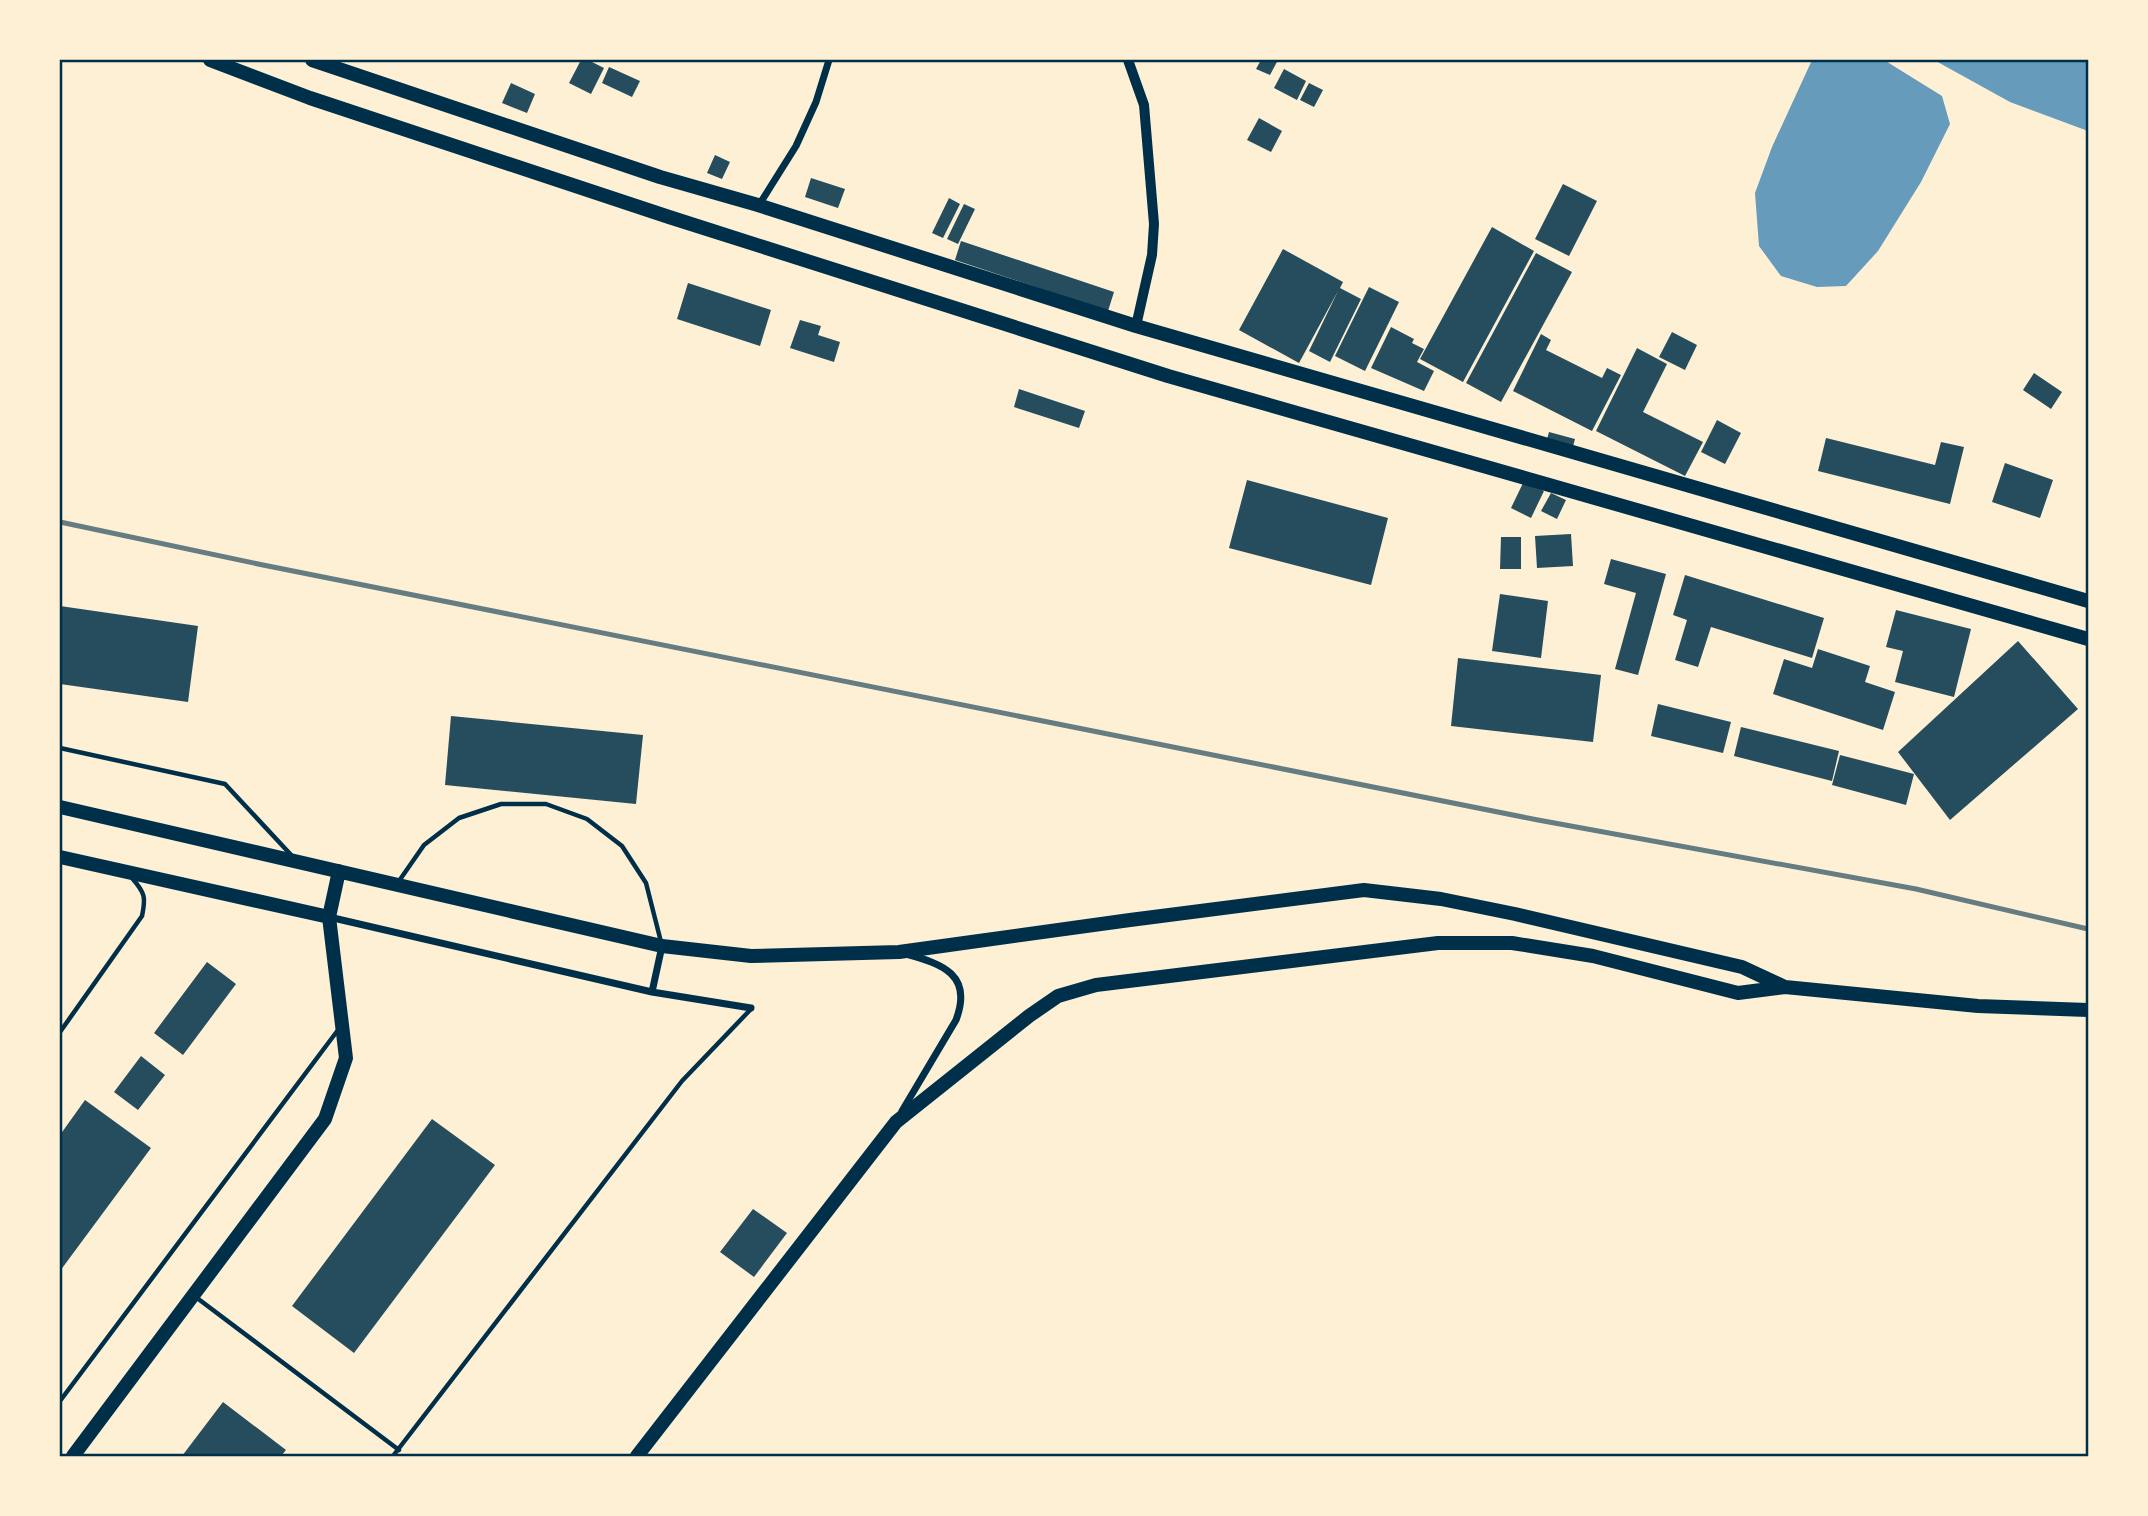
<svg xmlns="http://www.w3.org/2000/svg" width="2148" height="1516" font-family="Overpass,sans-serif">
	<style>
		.water { fill: #669bbc }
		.building { fill: #264d5e }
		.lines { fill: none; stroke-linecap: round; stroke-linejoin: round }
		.service { stroke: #003049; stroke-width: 4.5 }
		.minor { stroke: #003049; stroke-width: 7 }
		.tertiary { stroke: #003049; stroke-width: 10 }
		.trunk { stroke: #003049; stroke-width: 14 }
		.rail { stroke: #657d81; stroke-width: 5 }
		.neatline { fill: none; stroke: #003049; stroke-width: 2.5 }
	</style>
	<rect width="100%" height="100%" fill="#fdf0d5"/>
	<path class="water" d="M 1812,60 L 1884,60 L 1942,96 L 1950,124 L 1921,182 L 1878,251 L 1846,286 L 1817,287 L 1781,276 L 1759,246 L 1755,193 L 1772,147 Z
		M 1934,60 L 2088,60 L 2088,131 L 2010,102 Z"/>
	<path class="building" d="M 581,60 L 588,60 L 604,68 L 591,94 L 569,83 Z
		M 1261,60 L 1278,60 L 1270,75 L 1256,69 Z
		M 609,67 L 640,81 L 632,97 L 602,83 Z
		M 1284,69 L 1306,81 L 1297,100 L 1274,88 Z
		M 511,83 L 535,94 L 527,113 L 502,103 Z
		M 1309,83 L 1323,90 L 1314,107 L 1300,100 Z
		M 1259,118 L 1282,131 L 1271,152 L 1247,140 Z
		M 715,155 L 730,162 L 722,179 L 707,173 Z
		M 811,178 L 845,189 L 838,208 L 805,197 Z
		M 1563,184 L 1597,201 L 1569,256 L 1535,239 Z
		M 949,198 L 960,204 L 943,238 L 932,233 Z
		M 964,204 L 975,209 L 958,244 L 947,239 Z
		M 1492,227 L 1534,251 L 1463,382 L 1420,359 Z
		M 961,241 L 1114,292 L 1108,311 L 955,260 Z
		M 1283,249 L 1343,282 L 1340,288 L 1361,299 L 1330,362 L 1309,351 L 1338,291 L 1299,363 L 1239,330 Z
		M 1536,253 L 1572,272 L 1501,402 L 1466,383 Z
		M 688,283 L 771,310 L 760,346 L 677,319 Z
		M 1369,287 L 1399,302 L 1365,371 L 1335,356 Z
		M 800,320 L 821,326 L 818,335 L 840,342 L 834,362 L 790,348 Z
		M 1391,327 L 1414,339 L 1412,343 L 1424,349 L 1417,362 L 1434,371 L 1424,391 L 1371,368 Z
		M 1672,332 L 1697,345 L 1685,370 L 1659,357 Z
		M 1541,334 L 1551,340 L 1546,350 L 1602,378 L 1607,368 L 1621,375 L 1592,431 L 1513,391 Z
		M 1637,348 L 1667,364 L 1643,412 L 1703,442 L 1685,476 L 1596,431 Z
		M 2034,373 L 2062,392 L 2051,409 L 2023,390 Z
		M 1019,389 L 1085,411 L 1079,428 L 1014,407 Z
		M 1717,420 L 1741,433 L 1725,464 L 1701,452 Z
		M 1549,432 L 1575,439 L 1571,454 L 1547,439 Z
		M 1826,438 L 1935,465 L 1941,442 L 1964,447 L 1950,504 L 1818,471 Z
		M 2005,463 L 2053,480 L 2040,518 L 1992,502 Z
		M 1247,480 L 1388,518 L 1371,585 L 1229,548 Z
		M 1524,481 L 1544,491 L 1531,518 L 1511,508 Z
		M 1551,493 L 1566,500 L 1557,519 L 1541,511 Z
		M 1571,534 L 1573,566 L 1537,568 L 1535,536 Z
		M 1501,537 L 1521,537 L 1521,569 L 1500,569 Z
		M 1611,559 L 1666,574 L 1638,675 L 1615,669 L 1636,593 L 1604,584 Z
		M 1685,575 L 1824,618 L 1812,658 L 1711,627 L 1698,667 L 1675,660 L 1687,620 L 1673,615 Z
		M 1500,594 L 1548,601 L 1541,658 L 1492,651 Z
		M 60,606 L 198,626 L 188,702 L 60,684 Z
		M 1896,610 L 1971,629 L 1954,697 L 1895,682 L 1903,651 L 1886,647 Z
		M 2018,641 L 2078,709 L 1950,820 L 1898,752 Z
		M 1818,649 L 1870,666 L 1865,682 L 1895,692 L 1883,730 L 1773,694 L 1784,659 L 1812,668 Z
		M 1458,658 L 1601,675 L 1593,742 L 1451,726 Z
		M 1658,704 L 1731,722 L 1723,753 L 1651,736 Z
		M 451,716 L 643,735 L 636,804 L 445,785 Z
		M 1741,727 L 1839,751 L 1832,781 L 1734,756 Z
		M 1840,755 L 1914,774 L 1906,805 L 1832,785 Z
		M 207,962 L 236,984 L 183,1055 L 154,1033 Z
		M 141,1056 L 165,1075 L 138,1110 L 114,1092 Z
		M 85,1100 L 151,1148 L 60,1271 L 60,1135 Z
		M 432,1119 L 495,1165 L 354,1353 L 292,1306 Z
		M 753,1209 L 787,1233 L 754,1277 L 720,1252 Z
		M 223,1402 L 286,1450 L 281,1456 L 182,1456 Z"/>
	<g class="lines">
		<path class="service" d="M 60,748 L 225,784 L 293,857
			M 399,881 L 424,845 L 459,818 L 501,804 L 546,804 L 587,819 L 622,846 L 646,883 L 661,942
			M 60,1032 L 142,916 C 146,897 145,893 132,878
			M 197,1298 L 399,1450
			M 60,1401 L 338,1030
			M 393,1456 L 682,1081 L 751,1009"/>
		<path class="minor" d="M 759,205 L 796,146 L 816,102 L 829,60
			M 329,917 L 652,992 L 751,1008
			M 652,992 L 662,946
			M 902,1111 L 956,1020 C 973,975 943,964 906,954"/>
		<path class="tertiary" d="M 1128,60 L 1144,105 L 1154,224 L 1152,255 L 1136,326"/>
		<path class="trunk" d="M 210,60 L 310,98 L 669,217 L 1168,376 L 2088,639
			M 312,60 L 660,177 L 758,205 L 1136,326 L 2088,601
			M 60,807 L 662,946 L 751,956 L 899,952 L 1130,920 L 1364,890 L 1441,899 L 1515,914 L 1742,967 L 1785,987
			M 60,857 L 329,917
			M 73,1456 L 325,1119 L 346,1058 L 329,917 L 339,871
			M 637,1456 L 896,1122 L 1029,1016 L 1058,996 L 1096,985 L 1438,943 L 1512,943 L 1593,956 L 1738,993 L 1785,987 L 1978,1006 L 2088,1010"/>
		<path class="rail" d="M 60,522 L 263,565 L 1538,820 L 1916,889 L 2088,929"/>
	</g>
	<rect width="2148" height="1516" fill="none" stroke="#fdf0d5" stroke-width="122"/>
	<rect x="61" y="61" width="2026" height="1394" class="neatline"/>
</svg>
